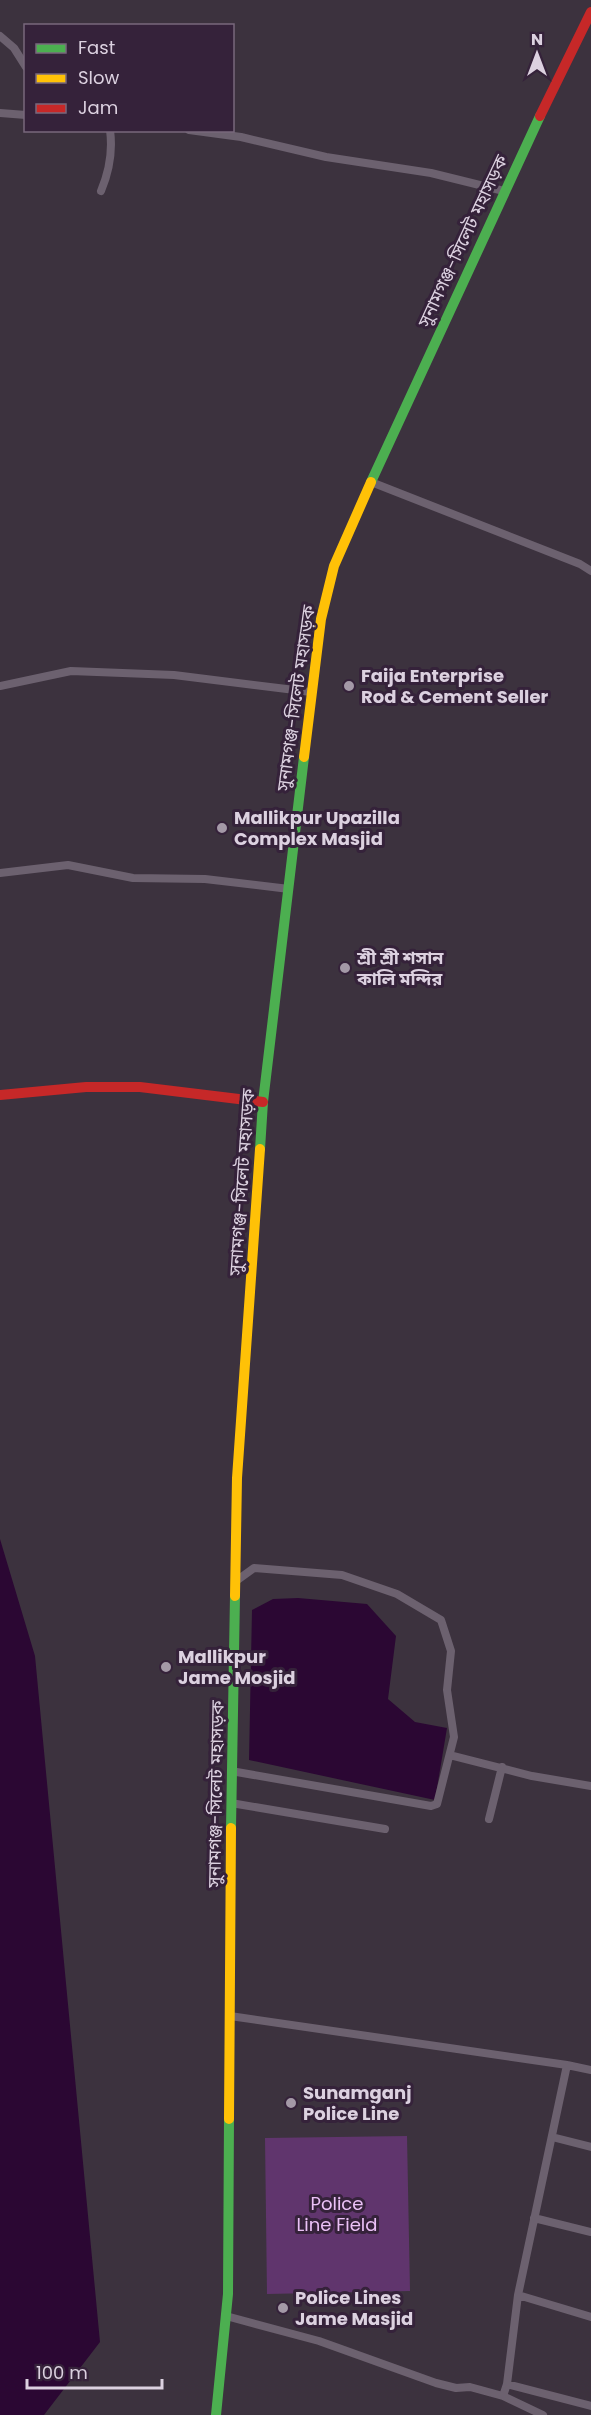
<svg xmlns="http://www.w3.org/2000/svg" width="591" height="2415" font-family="Poppins,'Noto Sans Bengali',sans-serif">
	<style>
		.green { fill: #60356d }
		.water { fill: #2b0733 }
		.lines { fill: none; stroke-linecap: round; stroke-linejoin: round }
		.street { stroke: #6c616f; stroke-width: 8 }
		.fast { stroke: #4caf50; stroke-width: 10 }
		.slow { stroke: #ffc107; stroke-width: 10 }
		.jam { stroke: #c62828; stroke-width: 10 }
		.poi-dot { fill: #a499a7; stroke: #35223a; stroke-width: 2 }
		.labels { text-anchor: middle; stroke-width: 6; stroke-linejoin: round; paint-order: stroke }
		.street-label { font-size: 18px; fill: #dcd1e0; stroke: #35223a }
		.poi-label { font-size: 18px; font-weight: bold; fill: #dcd1e0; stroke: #35223a; text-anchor: start }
		.park-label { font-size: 18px; fill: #ebc1f7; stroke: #35223a }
	</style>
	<rect width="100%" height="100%" fill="#3c323e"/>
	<path class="green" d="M 407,2136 L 410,2291 L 267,2294 L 265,2138 Z"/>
	<path class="water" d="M 0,1539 L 35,1656 L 100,2342 L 44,2415 L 0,2415 Z
		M 298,1598 L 367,1604 L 396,1636 L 388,1699 L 415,1722 L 447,1728 L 435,1800 L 249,1760 L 252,1610 L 273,1599 Z"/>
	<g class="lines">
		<path class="street" d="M 0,36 L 14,48 L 26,67
			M 0,113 L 26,115
			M 189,130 L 241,137 L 326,157 L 431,173 L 504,191
			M 101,191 C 109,172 113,152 110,130
			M 371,482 L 580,564 L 591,571
			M 0,686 L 71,671 L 174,675 L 311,692
			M 0,873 L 68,865 L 133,878 L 205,879 L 289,889
			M 450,1755 L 532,1776 L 591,1786
			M 231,1771 L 431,1806 L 437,1804 L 454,1737 L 447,1690 L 451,1651 L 441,1620 L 397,1594 L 342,1575 L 254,1568 L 236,1581
			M 231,1803 L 385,1829
			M 489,1819 L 502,1767
			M 230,2016 L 567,2065 L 591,2070
			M 567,2065 L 518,2295 L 591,2317
			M 552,2137 L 591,2147
			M 534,2218 L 591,2232
			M 226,2316 L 319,2341 L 436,2383 L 456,2388 L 470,2387 L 503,2396 L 507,2384 L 518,2295
			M 507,2384 L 591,2406
			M 503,2396 L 543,2415"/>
		<path class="fast" d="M 371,482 L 540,116
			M 260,1149 L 263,1102 L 304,757
			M 231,1828 L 235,1596
			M 216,2415 L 228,2294 L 229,2119"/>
		<path class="slow" d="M 304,757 L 321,619 L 334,566 L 371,482
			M 235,1596 L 237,1478 L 260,1149
			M 229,2119 L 231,1828"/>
		<path class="jam" d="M 540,116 L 591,12
			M 0,1095 L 86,1087 L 140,1087 L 263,1102"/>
	</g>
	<g class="poi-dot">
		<circle cx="349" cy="686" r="6"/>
		<circle cx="222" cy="828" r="6"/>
		<circle cx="345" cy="968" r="6"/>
		<circle cx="166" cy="1667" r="6"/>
		<circle cx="291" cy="2103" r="6"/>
		<circle cx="283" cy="2308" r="6"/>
	</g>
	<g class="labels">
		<g class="street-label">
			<text transform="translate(463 241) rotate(-65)" y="6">সুনামগঞ্জ-সিলেট মহাসড়ক</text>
			<text transform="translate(296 698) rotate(-82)" y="6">সুনামগঞ্জ-সিলেট মহাসড়ক</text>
			<text transform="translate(242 1182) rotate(-86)" y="6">সুনামগঞ্জ-সিলেট মহাসড়ক</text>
			<text transform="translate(216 1794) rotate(-89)" y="6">সুনামগঞ্জ-সিলেট মহাসড়ক</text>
		</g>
		<g class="poi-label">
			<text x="361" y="682">Faija Enterprise<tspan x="361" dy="21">Rod &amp; Cement Seller</tspan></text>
			<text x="234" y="824">Mallikpur Upazilla<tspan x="234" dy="21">Complex Masjid</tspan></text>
			<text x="357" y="964">শ্রী শ্রী শসান<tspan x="357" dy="21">কালি মন্দির</tspan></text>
			<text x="178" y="1663">Mallikpur<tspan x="178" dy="21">Jame Mosjid</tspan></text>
			<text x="303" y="2099">Sunamganj<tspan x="303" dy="21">Police Line</tspan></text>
			<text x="295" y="2304">Police Lines<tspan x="295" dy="21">Jame Masjid</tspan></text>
		</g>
		<g class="park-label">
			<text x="337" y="2210">Police<tspan x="337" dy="21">Line Field</tspan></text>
		</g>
	</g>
	<rect x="24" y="24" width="210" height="108" fill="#35223a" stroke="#78687c" stroke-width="1.5"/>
	<rect x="36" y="44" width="30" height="9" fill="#4caf50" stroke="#78687c" stroke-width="1.5"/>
	<text x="78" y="54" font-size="18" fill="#dcd1e0">Fast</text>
	<rect x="36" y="74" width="30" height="9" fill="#ffc107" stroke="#78687c" stroke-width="1.5"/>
	<text x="78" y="84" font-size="18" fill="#dcd1e0">Slow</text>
	<rect x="36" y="104" width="30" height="9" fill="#c62828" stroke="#78687c" stroke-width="1.5"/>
	<text x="78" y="114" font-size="18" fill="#dcd1e0">Jam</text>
	<g transform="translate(537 54)" stroke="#35223a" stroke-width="4.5" paint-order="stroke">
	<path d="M0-4.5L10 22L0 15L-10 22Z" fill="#dcd1e0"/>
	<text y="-9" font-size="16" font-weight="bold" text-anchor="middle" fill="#dcd1e0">N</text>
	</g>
	<path d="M27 2379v9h135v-9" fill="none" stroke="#dcd1e0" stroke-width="3"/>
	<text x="36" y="2379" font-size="18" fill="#dcd1e0" stroke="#35223a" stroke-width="4.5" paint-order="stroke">100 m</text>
</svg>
